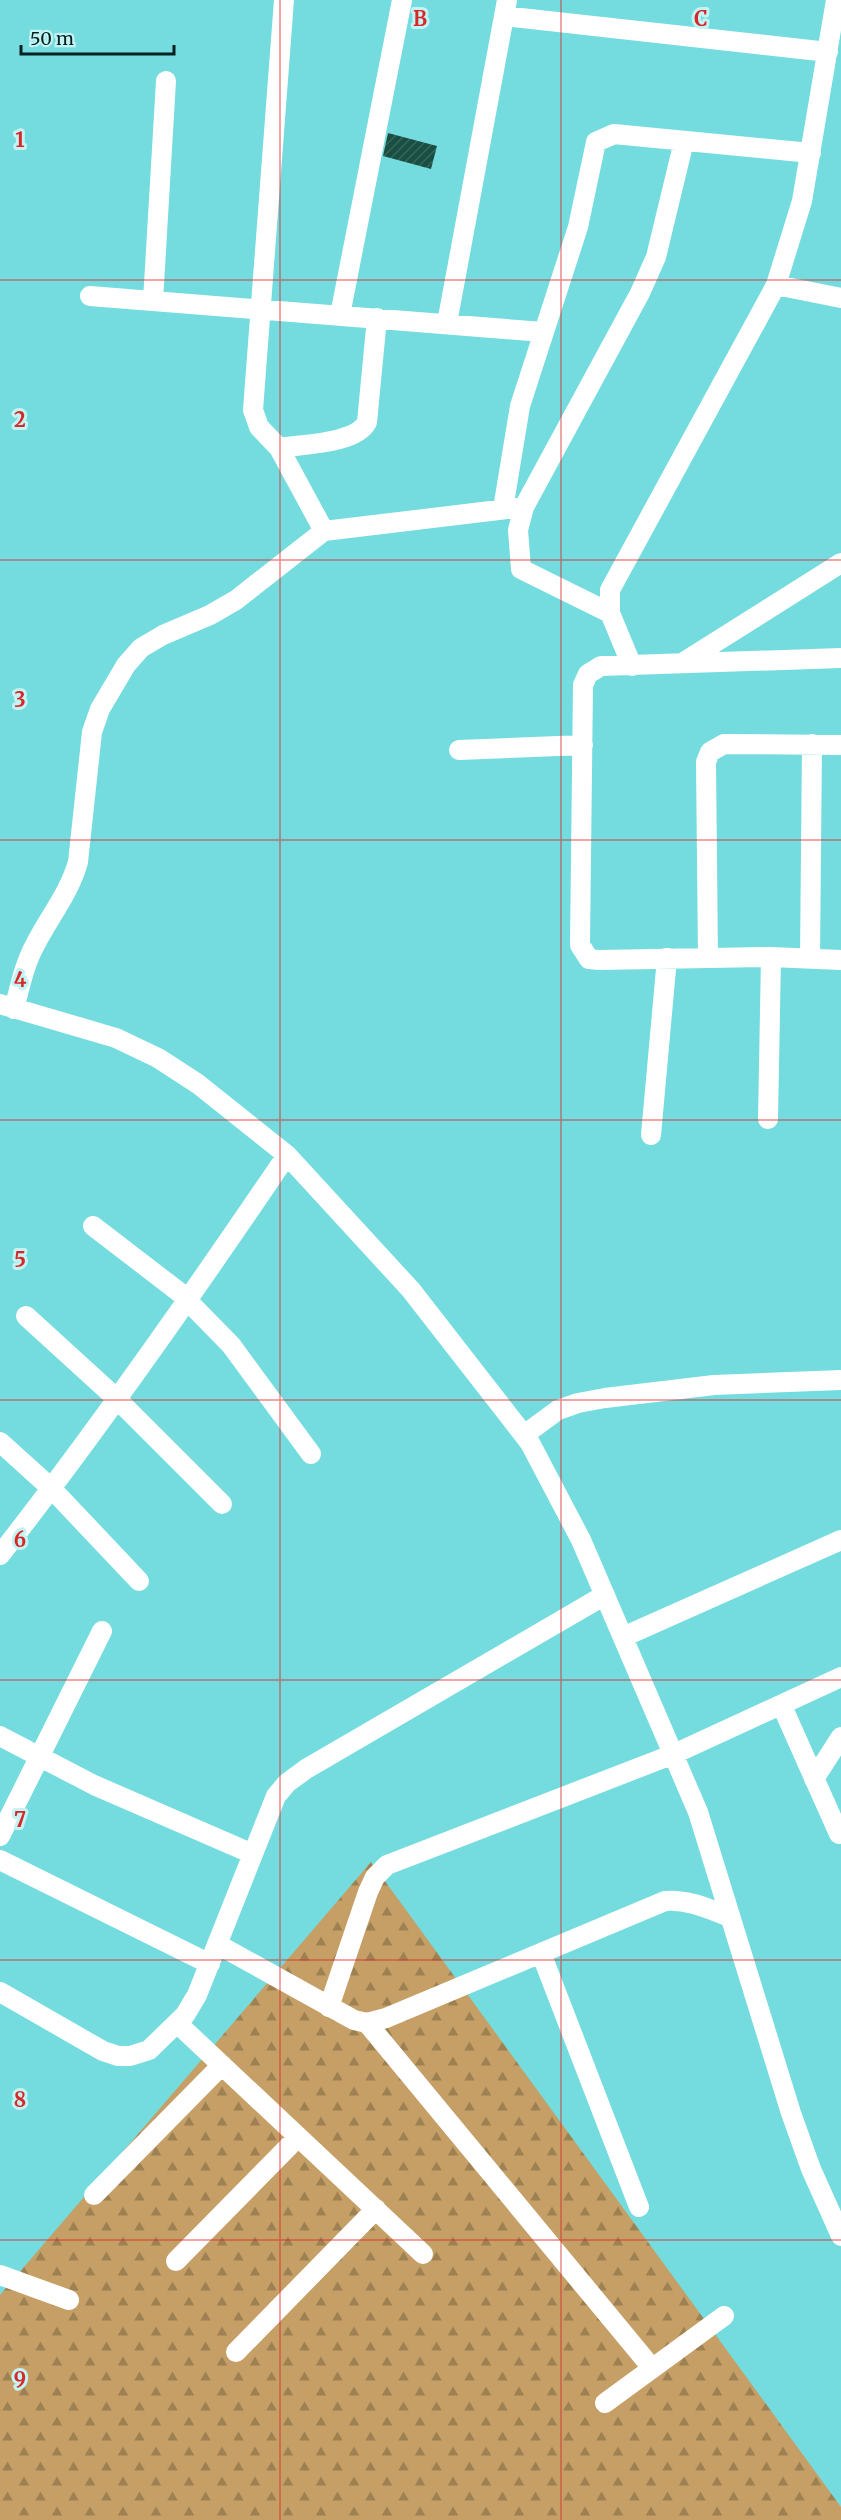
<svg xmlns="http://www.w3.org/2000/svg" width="841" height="2520" font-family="Merriweather,serif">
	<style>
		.forest { fill: url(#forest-firs) }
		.building { fill: url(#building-hatch) }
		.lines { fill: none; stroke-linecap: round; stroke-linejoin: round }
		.minor { stroke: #fff; stroke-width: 20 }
		.grid { fill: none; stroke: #d62828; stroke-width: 1.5; stroke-opacity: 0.55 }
		.grid-label { font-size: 20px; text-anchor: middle; font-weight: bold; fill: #d62828; stroke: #c4f3f4; stroke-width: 6; stroke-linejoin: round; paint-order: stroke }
	</style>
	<defs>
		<pattern id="forest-firs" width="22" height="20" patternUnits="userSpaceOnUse" patternTransform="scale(1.5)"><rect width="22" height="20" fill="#c59f65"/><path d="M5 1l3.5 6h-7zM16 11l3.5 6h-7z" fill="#9e8153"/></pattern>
		<pattern id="building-hatch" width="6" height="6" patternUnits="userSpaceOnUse" patternTransform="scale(1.5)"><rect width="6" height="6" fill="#194e43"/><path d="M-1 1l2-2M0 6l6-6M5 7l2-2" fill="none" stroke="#38645b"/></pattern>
	</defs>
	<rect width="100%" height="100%" fill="#74dcde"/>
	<path class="forest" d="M 371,1862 L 841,2507 L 841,2520 L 0,2520 L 0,2295 Z"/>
	<path class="building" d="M 388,133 L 437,146 L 431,169 L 383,156 Z"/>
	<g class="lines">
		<path class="minor" d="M 284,0 L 253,410 L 259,427 L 279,448 L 324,531
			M 504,16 L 828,52
			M 776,285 L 841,298
			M 90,296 L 543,332
			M 153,301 L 166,81
			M 340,315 L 402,0
			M 447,323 L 507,0
			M 279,448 C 302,444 356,444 367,422 L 377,318
			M 503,509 L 520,406 L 578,227 L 596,142 L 614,134 L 811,153
			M 610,613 L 521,569 L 518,530 L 524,507 L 640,293 L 656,257 L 684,141
			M 841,658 L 601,666 L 588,674 L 583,685 L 580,945 L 589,959 L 599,960 L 771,957 L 841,960
			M 684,662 L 841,563
			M 632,666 L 610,613 L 610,590 L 776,285 L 802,201 L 836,0
			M 459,750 L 583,745
			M 708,958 L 706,762 L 710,752 L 724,744 L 841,745
			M 810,959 L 812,744
			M 0,1004 L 116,1038 L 158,1058 L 198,1084 L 287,1155 L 411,1290 L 530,1443 L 581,1540 L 698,1812 L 791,2113 L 811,2169 L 841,2236
			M 14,1009 C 20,987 24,965 35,945 C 49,917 69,894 78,862 L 92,732 L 100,709 L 126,665 L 141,648 L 163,635 L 210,615 L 236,600 L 324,531 L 524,507
			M 768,1119 L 771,957
			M 651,1135 L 667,958
			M 93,1226 L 179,1292 L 231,1345 L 311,1454
			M 26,1316 L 117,1399 L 222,1504
			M 524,1435 L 558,1410 L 578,1403 L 605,1398 L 714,1385 L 841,1380
			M 0,1442 L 52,1489 L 139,1581
			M 0,1555 C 101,1426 195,1291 287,1155
			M 623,1637 L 841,1540
			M 782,1706 L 839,1834
			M 0,1736 L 94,1785 L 253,1854
			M 814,1779 L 841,1737
			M 0,1836 L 102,1631
			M 0,1860 L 210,1964
			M 217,1944 L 354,2020 L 367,2023 L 386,2018 L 665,1901 C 688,1899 709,1909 730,1917
			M 541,1953 L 639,2207
			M 0,1992 L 103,2051 L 118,2056 L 130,2056 L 149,2050 L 185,2015 L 197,1995 L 276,1796 L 287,1783 L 306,1769 L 605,1595
			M 329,2007 L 368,1892 L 375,1877 L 387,1865 L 674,1754 L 841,1677
			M 177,2023 L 423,2254
			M 367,2023 L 652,2368
			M 94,2195 L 222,2065
			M 176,2261 L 298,2137
			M 0,2275 L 69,2300
			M 236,2352 L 376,2209
			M 605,2403 L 724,2316"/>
	</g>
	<path class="grid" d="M 280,0 L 280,2520M 561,0 L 561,2520M 0,280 L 841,280M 0,560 L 841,560M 0,840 L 841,840M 0,1120 L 841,1120M 0,1400 L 841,1400M 0,1680 L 841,1680M 0,1960 L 841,1960M 0,2240 L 841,2240"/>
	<g class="grid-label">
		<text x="420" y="26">B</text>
		<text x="701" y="26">C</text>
		<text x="20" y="147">1</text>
		<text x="20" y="427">2</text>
		<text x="20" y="707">3</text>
		<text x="20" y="987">4</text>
		<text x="20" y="1267">5</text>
		<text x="20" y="1547">6</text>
		<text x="20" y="1827">7</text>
		<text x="20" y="2107">8</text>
		<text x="20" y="2387">9</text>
	</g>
	<path d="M21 45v9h153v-9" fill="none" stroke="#002122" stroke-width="3"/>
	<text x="30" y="45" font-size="18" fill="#002122" stroke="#c4f3f4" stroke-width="4.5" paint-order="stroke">50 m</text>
</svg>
